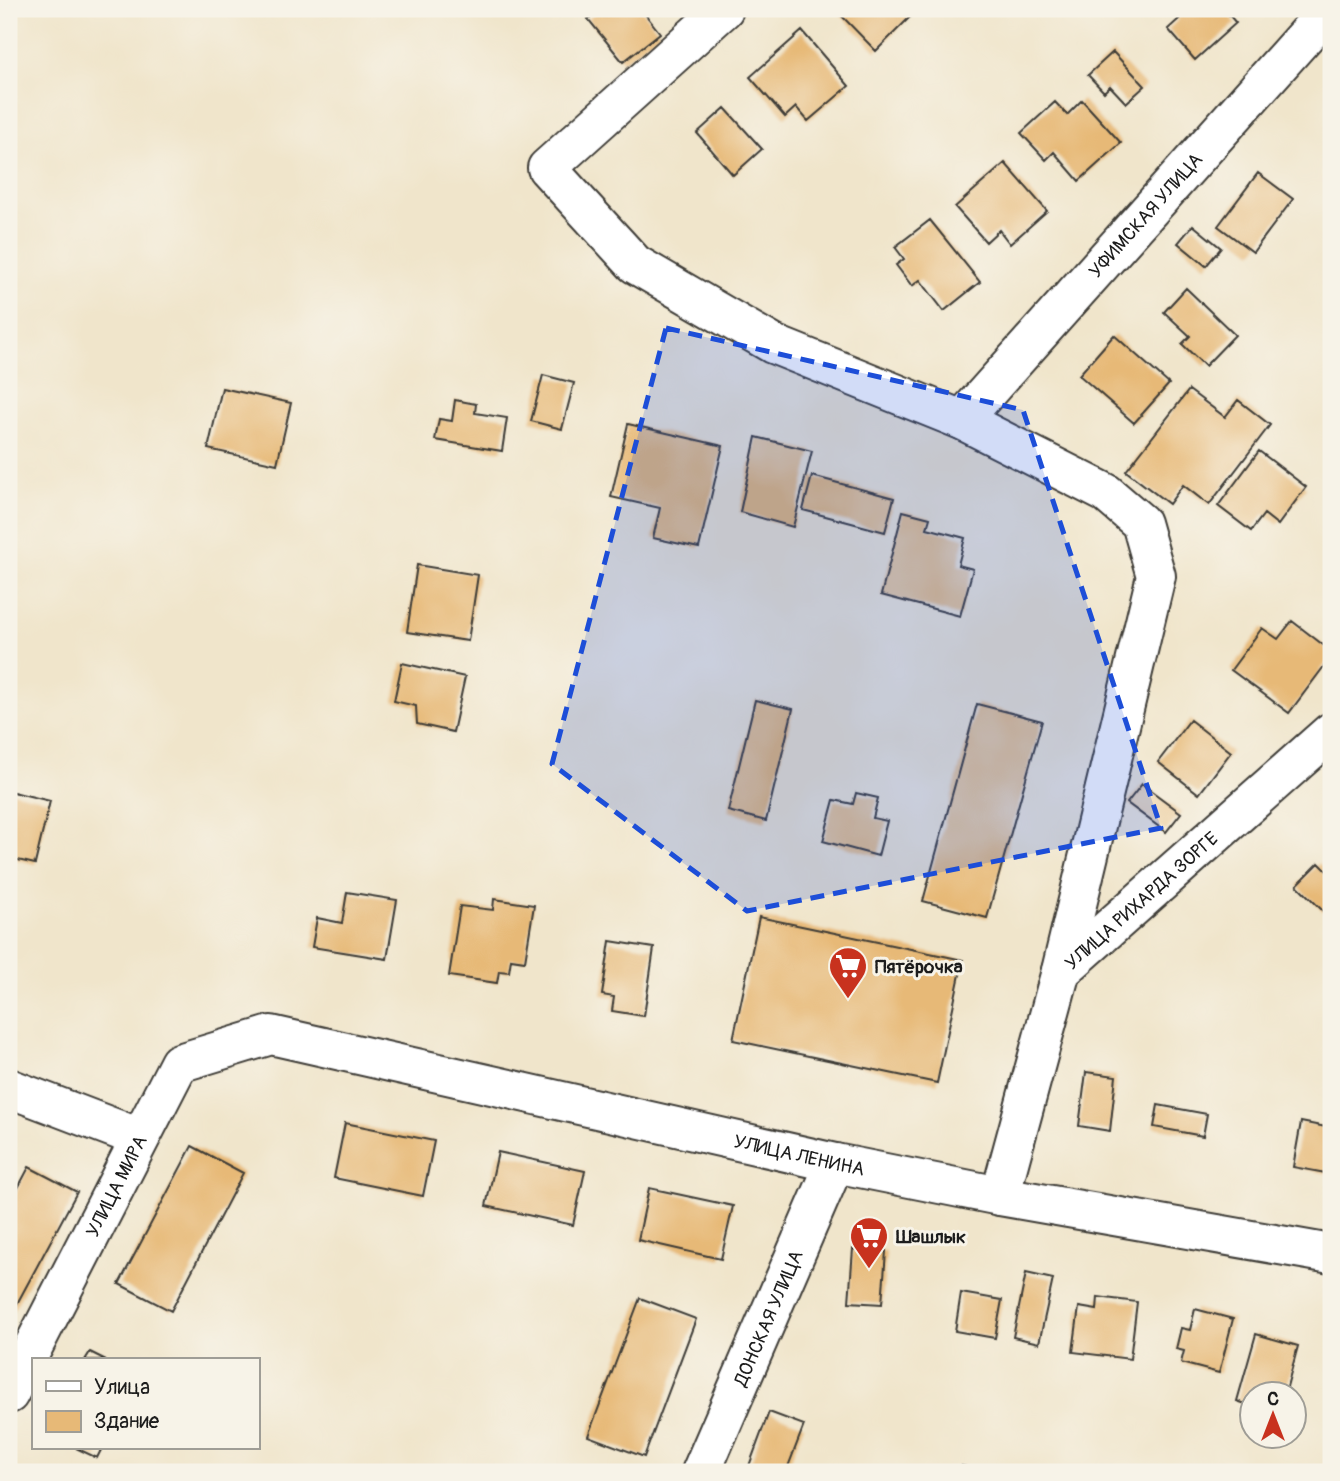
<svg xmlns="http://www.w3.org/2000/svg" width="1340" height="1481" font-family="Pangolin,sans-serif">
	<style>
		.building { fill: #e7b977 }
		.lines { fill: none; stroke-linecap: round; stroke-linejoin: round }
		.minor-casing { stroke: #3c3a36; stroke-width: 42 }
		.minor { stroke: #fff; stroke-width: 38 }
		.marked { fill: #1d4ed8; fill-opacity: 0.2; stroke: #1d4ed8; stroke-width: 5; stroke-dasharray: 14 9; stroke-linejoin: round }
		.labels { text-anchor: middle; stroke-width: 6; stroke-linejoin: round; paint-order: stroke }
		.street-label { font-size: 19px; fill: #1c1c1c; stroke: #f7f3e8 }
		.poi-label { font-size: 19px; font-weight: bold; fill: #1c1c1c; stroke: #f7f3e8; text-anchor: start }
	</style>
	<rect width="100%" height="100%" fill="#f7f3e8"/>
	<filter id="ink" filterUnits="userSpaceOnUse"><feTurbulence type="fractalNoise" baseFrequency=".0143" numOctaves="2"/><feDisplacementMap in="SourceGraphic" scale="14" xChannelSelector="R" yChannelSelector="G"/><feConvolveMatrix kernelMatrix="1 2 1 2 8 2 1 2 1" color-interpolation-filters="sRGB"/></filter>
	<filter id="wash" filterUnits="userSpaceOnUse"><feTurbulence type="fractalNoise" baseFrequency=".00686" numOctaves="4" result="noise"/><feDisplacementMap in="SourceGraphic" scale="28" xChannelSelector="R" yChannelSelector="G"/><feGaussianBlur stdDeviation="1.57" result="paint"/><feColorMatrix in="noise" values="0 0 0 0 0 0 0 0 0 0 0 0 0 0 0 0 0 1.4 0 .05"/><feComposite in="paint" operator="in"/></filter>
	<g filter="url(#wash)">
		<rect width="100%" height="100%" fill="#f0e5cb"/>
		<g id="blocks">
			<path class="building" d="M 601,9 L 641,9 L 660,33 L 623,62 L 588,19 Z
				M 835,9 L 905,9 L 911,16 L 876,51 Z
				M 1169,9 L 1224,9 L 1236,23 L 1195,60 L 1168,29 L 1179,19 Z
				M 802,31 L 849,86 L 808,121 L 796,107 L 785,117 L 750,77 Z
				M 1113,52 L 1145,86 L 1126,103 L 1110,86 L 1104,92 L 1088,75 Z
				M 1082,100 L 1121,143 L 1079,181 L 1054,152 L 1046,160 L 1021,133 L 1055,102 L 1067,115 Z
				M 725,108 L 762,149 L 733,175 L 697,133 Z
				M 1005,163 L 1047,211 L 1010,244 L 999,230 L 986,242 L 955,207 Z
				M 1258,173 L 1293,199 L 1253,252 L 1218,226 Z
				M 930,220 L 980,282 L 944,311 L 920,280 L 912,286 L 896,265 L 904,259 L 895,247 Z
				M 1193,225 L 1221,248 L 1206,266 L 1178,243 Z
				M 1186,288 L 1235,335 L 1205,366 L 1182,344 L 1190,336 L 1164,312 Z
				M 1114,335 L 1169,384 L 1134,423 L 1079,375 Z
				M 543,375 L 574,383 L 562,429 L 531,421 Z
				M 222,388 L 291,403 L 277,464 L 208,449 Z
				M 1189,390 L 1225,417 L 1238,400 L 1270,425 L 1209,505 L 1183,485 L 1169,504 L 1126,471 Z
				M 455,400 L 476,404 L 475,413 L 507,418 L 502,451 L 435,440 L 439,419 L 452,421 Z
				M 628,424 L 723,446 L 699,548 L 653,538 L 660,508 L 611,497 Z
				M 756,437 L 812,451 L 793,527 L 740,512 Z
				M 1259,451 L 1306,487 L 1278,525 L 1264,514 L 1251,531 L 1218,506 Z
				M 812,476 L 894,498 L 885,532 L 803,510 Z
				M 903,511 L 930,518 L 927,528 L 965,538 L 958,565 L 973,569 L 960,616 L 881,595 Z
				M 417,565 L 478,575 L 468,641 L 407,632 Z
				M 1292,621 L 1331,651 L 1331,657 L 1289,713 L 1231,670 L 1262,628 L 1278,639 Z
				M 402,663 L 465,677 L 453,732 L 417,724 L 416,706 L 394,701 Z
				M 755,700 L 793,709 L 766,821 L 728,811 Z
				M 977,704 L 1042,721 L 987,918 L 923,901 Z
				M 1190,720 L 1231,752 L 1199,794 L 1158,762 Z
				M 1142,784 L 1181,813 L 1166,832 L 1127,803 Z
				M 9,791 L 50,801 L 35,864 L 9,858 Z
				M 856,793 L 878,798 L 873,818 L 887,821 L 878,856 L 823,841 L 834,800 L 853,804 Z
				M 1319,863 L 1331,875 L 1331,919 L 1297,885 Z
				M 347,892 L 397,900 L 387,959 L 312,947 L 317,918 L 342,923 Z
				M 494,899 L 534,905 L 525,961 L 511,959 L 509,972 L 499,971 L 497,983 L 449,976 L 460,906 L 493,910 Z
				M 759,917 L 963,960 L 937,1083 L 733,1040 Z
				M 610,941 L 654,948 L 644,1016 L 612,1011 L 614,997 L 602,995 Z
				M 1086,1072 L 1116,1076 L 1110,1131 L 1079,1126 Z
				M 1158,1105 L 1207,1114 L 1203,1136 L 1154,1127 Z
				M 1301,1122 L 1331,1128 L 1331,1174 L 1293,1167 Z
				M 345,1123 L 434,1141 L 423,1196 L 334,1178 Z
				M 192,1146 L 243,1173 L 171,1311 L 119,1284 Z
				M 498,1152 L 585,1171 L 573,1225 L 486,1206 Z
				M 29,1167 L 77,1192 L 12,1313 L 9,1311 L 9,1205 Z
				M 649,1188 L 733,1206 L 721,1259 L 638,1240 Z
				M 853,1249 L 886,1251 L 882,1304 L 849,1302 Z
				M 1026,1273 L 1053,1279 L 1039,1343 L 1013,1337 Z
				M 961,1293 L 1002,1300 L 995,1338 L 955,1331 Z
				M 1098,1297 L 1137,1302 L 1130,1359 L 1073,1352 L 1079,1307 L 1097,1310 Z
				M 640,1298 L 696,1319 L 644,1457 L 588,1436 Z
				M 1195,1309 L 1233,1319 L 1219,1373 L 1181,1363 L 1184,1351 L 1176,1349 L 1181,1328 L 1190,1330 Z
				M 1256,1334 L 1298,1346 L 1285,1394 L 1252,1394 L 1252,1406 L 1237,1401 Z
				M 90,1352 L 106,1360 L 85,1360 Z
				M 769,1412 L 804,1425 L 786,1472 L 766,1472 L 749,1466 Z
				M 76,1448 L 102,1448 L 97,1458 Z
				M 962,1466 L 984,1471 L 984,1472 L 961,1472 Z"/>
		</g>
	</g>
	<g filter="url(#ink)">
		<use href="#blocks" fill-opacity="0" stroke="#3c3a36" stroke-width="2"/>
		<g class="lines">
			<defs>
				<g id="minor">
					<path d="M 724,9 L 547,168 L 635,264 L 773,344 L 962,420 L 1106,493 L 1141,523 L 1156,576 L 1061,971"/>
					<path id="s1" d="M 962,420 L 1329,9"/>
					<path d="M 9,1088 L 140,1138"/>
					<path id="s2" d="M 1000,1196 L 1061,971 L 1331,732"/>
					<path id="s3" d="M 9,1394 L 179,1063 L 271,1035 L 835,1163 L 1000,1196 L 1331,1254"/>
					<path id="s4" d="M 701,1472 L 835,1163"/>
				</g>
			</defs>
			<use href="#minor" class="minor-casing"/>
			<use href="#minor" class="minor"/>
		</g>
	</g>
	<path class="marked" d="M 666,328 L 1023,410 L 1161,828 L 747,911 L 552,764 Z"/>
	<defs>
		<symbol id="supermarket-pin" viewBox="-11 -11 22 30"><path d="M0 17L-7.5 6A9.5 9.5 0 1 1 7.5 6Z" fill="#c8321e" stroke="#f7f3e8"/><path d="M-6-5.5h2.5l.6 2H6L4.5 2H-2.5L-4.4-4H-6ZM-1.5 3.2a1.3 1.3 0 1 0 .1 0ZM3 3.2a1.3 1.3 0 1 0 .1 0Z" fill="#fff"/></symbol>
	</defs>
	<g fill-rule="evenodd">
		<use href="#supermarket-pin" x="826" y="944" width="44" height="60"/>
		<use href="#supermarket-pin" x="847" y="1214" width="44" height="60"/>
	</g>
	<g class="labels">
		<g class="street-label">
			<text dy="7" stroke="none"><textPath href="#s1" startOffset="275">УФИМСКАЯ УЛИЦА</textPath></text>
			<text dy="7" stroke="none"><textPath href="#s2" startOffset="340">УЛИЦА РИХАРДА ЗОРГЕ</textPath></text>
			<text dy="7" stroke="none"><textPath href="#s3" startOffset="1010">УЛИЦА ЛЕНИНА</textPath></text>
			<text dy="7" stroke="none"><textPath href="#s3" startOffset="234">УЛИЦА МИРА</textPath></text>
			<text dy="7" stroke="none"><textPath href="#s4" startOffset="168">ДОНСКАЯ УЛИЦА</textPath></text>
		</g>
		<g class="poi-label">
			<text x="875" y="973">Пятёрочка</text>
			<text x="896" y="1243">Шашлык</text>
		</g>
	</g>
	<rect width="1340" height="1481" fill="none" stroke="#f7f3e8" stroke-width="35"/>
	<rect x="32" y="1358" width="228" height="91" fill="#f7f3e8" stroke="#9f9d96" stroke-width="2"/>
	<rect x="46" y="1381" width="35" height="10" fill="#ffffff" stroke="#9f9d96" stroke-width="2"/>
	<text x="94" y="1394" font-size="21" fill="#1c1c1c">Улица</text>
	<rect x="46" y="1411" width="35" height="21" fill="#e7b977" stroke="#9f9d96" stroke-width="2"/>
	<text x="94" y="1428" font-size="21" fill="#1c1c1c">Здание</text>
	<g transform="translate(1273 1415)"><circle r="33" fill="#f7f3e8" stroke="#9f9d96" stroke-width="2"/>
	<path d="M0-5L12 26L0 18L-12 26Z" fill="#c8321e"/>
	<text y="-10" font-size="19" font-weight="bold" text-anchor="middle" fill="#1c1c1c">С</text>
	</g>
</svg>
